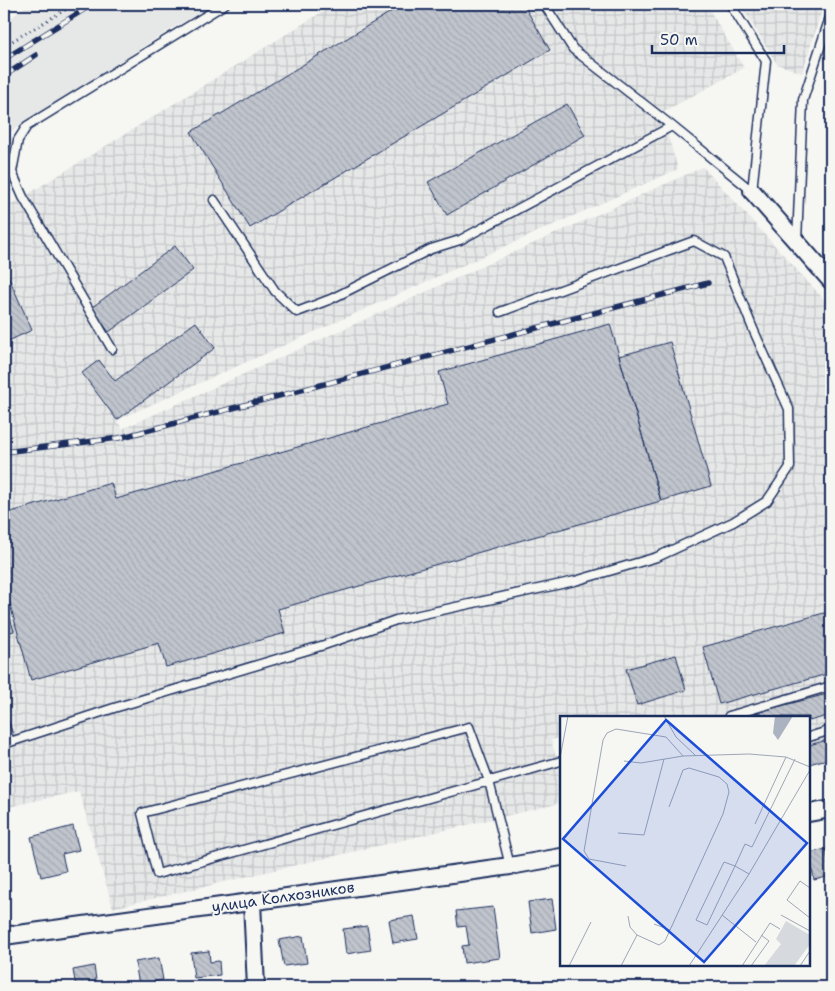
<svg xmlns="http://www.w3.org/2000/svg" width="835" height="991" font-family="'Shantell Sans',sans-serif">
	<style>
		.built { fill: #e6e7e7 }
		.industrial { fill: url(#industrial-grid) }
		.building { fill: url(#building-back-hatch); stroke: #1b2f5e }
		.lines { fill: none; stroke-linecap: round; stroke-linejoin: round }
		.lane-casing { stroke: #1b2f5e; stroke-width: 11 }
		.street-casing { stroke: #1b2f5e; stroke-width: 20 }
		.path { stroke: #1b2f5e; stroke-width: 3; stroke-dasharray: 1 4; stroke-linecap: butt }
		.lane { stroke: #f6f6f2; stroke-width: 8 }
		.street { stroke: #f6f6f2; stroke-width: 16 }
		.rail-casing { stroke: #1b2f5e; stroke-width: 5.5 }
		.rail { stroke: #f6f6f2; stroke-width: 4; stroke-dasharray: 11; stroke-linecap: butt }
		.labels { text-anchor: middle; stroke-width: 4; stroke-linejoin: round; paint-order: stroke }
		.street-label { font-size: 15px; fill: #1b2f5e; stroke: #f6f6f2 }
		.inset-road { fill: none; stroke: #9ea6b7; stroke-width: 1 }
		.view { fill: #1d4ed8; fill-opacity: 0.15; stroke: #1d4ed8; stroke-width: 2.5 }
		.inset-edge { fill: none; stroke: #1b2f5e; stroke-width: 2.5 }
	</style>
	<defs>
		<pattern id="industrial-grid" width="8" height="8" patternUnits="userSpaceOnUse" patternTransform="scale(1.25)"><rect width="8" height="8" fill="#e6e7e7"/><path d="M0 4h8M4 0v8" fill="none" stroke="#c5c6c9"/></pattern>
		<pattern id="building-back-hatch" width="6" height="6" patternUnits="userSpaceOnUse" patternTransform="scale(1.25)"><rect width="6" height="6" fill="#c0c4cd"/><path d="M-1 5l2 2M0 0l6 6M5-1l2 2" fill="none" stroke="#a4a9b2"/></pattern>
	</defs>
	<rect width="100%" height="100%" fill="#f6f6f2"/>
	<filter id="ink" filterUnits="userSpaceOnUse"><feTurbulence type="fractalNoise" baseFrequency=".02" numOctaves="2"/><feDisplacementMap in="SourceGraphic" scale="10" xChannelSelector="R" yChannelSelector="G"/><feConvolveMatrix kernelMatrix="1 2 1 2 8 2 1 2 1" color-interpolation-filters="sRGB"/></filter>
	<g filter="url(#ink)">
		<path class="built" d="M 28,4 L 215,4 L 171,29 L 4,136 L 4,24 Z"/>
		<path class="industrial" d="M 335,4 L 706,4 L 744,68 L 661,113 L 678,169 L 117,420 L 122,429 L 703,167 L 831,307 L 831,758 L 809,764 L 809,717 L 561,717 L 561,738 L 551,740 L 561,774 L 561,803 L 113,908 L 79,791 L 4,808 L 4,209 Z
			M 740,4 L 824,4 L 802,73 L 777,64 Z"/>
		<path class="building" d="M 404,4 L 523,4 L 550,50 L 250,228 L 191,132 Z
			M 567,104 L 585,135 L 447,215 L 428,182 Z
			M 175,246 L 193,270 L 109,332 L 91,308 Z
			M 4,267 L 32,330 L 4,343 Z
			M 196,322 L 215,348 L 117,420 L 82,373 L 99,360 L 115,381 Z
			M 610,324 L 661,501 L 278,609 L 285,633 L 166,667 L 159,643 L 31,680 L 4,583 L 4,514 L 111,483 L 116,499 L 448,404 L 439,372 Z
			M 670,342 L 711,486 L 661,501 L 619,356 Z
			M 4,597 L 14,631 L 4,634 Z
			M 831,611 L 831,673 L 719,704 L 703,647 Z
			M 676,655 L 686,690 L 637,705 L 626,669 Z
			M 831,693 L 831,715 L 809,721 L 809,717 L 739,717 Z
			M 831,739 L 831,758 L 809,764 L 809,745 Z
			M 73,826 L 79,850 L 62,854 L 66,871 L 41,877 L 31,837 Z
			M 826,849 L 831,876 L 814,880 L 809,853 Z
			M 552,899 L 556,929 L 532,933 L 528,902 Z
			M 493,907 L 500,958 L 464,963 L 462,946 L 469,945 L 466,926 L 458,927 L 456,911 Z
			M 414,916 L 418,939 L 393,943 L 389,920 Z
			M 367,926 L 371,950 L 346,954 L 343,929 Z
			M 303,936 L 307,963 L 284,966 L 279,940 Z
			M 209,951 L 210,962 L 219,961 L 220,975 L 194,978 L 191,953 Z
			M 159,958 L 163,980 L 139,985 L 135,962 Z
			M 94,966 L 97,987 L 76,987 L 73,970 Z"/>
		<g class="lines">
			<defs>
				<path id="lane" d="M 544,4 L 573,49 L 672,126 L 752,191
					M 730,4 L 766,61 L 752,191
					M 214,200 L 275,291 L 297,312 L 331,299 L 431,249 L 460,240 L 672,126
					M 797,241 L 803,100 L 831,14
					M 112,349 L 23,197 L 12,172 L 18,140 L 27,126 L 225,4
					M 729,716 L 831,686
					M 4,723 L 10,742
					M 809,737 L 831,730
					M 4,744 L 114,708 L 324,645 L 396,620 L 575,581 L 657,557 L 733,522 L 767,501 L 790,467 L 789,409 L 753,329 L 724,257 L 694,241 L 500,312
					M 510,866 L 489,781 L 469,727 L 142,813 L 157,874 L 561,761"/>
				<path id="street" d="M 752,191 L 831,281
					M 809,813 L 831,809
					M 252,902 L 256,987
					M 4,936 L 510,866 L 561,857"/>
			</defs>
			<use href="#lane" class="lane-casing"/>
			<use href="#street" class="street-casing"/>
			<path class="path" d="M 4,46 L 75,4"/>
			<use href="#lane" class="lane"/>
			<use href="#street" class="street"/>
			<defs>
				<path id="rail" d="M 4,59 L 93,4
					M 4,76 L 36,55
					M 4,452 L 119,438 L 708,283"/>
			</defs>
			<use href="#rail" class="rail-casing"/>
			<use href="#rail" class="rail"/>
		</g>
	</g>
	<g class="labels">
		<g class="street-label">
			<text transform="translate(283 897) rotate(-8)" y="5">улица Колхозников</text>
		</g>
	</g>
	<g transform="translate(560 716)">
		<rect width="250" height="250" fill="#f6f6f2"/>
		<path d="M 226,205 L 250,219 L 250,228 L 234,250 L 204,250 L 221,228 L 216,223 Z" fill="#d6d9dd"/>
		<path d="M 222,228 L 231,242 L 218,250 L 206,250 Z" fill="#d6d9dd"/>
		<path d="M 215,0 L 233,0 L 218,24 L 213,17 Z" fill="#abb2c0"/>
		<path class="inset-road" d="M 104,0 L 116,21 L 136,40M 0,42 L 8,0M 64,45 L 81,47 L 123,40 L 189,38 L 226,41 L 250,51M 195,108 L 226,41M 58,117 L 84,119 L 104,43M 66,150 L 29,143 L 24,135 L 43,24 L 47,17 L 56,13 L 106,21 L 123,40M 189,158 L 175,150 L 164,146 L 136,204 L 147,209 L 175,150 L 185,128 L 192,131 L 235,43M 250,172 L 240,165 L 227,184 L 250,202M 162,199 L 196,226M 221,199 L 250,215M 68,200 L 70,211 L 77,219 L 99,229 L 105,225 L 163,98 L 169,76 L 167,68 L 159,61 L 129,52 L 123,54 L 109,91M 94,208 L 110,214M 9,250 L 31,206M 61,250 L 77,219M 129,250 L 189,158 L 250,54M 182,250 L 210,207 L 220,213M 191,250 L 209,225 L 201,219M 240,250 L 250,235"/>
		<path class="view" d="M 106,4 L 247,127 L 144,246 L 3,123 Z"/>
		<rect width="250" height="250" class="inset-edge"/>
	</g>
	<rect width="835" height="991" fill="none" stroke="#f6f6f2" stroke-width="20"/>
	<rect x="10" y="10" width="815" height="971" fill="none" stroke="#1b2f5e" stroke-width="2" filter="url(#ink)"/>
	<path d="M652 45v8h132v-8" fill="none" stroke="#1b2f5e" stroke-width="2.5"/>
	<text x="660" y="45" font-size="15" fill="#1b2f5e" stroke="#f6f6f2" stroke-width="4" paint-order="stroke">50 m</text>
</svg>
